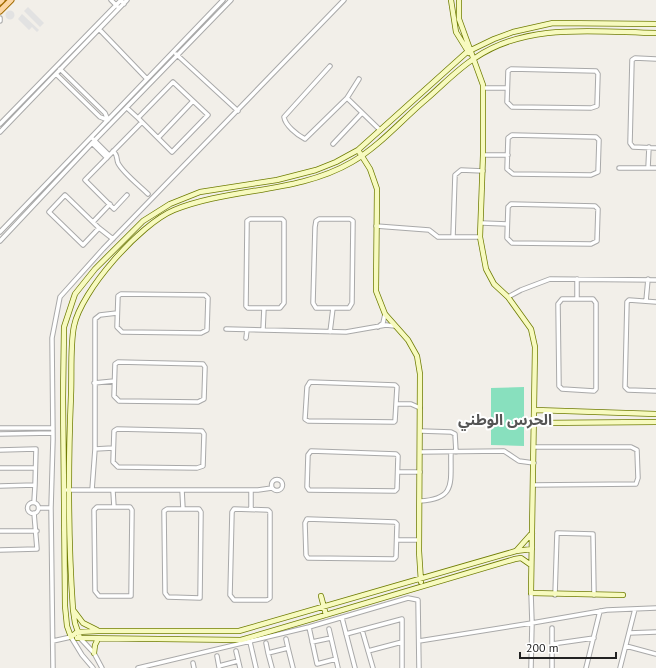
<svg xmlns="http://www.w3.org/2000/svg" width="656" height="668" font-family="'PT Sans','Noto Sans Arabic',sans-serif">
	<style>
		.pitch { fill: #88e0be }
		.parking { fill: #e2e2e2 }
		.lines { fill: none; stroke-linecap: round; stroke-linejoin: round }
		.street-casing { stroke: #a9a9a9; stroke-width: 5.5 }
		.secondary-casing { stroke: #707d05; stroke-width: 6 }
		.primary-casing { stroke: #a06b00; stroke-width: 7 }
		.street { stroke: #fff; stroke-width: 3.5 }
		.secondary { stroke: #f7fabf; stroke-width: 4.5 }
		.primary { stroke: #fcd6a4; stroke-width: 5 }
		.labels { text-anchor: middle; stroke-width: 4; stroke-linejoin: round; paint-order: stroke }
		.neighbourhood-label { font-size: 15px; font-weight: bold; fill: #555; stroke: #fff }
	</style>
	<rect width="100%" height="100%" fill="#f2efe9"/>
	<path class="pitch" d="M 524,387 L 524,446 L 491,445 L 491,388 Z"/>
	<path class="parking" d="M 28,7 L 44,23 L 40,27 L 24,11 Z
		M5.5 15a4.5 4.5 0 1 1 9 0a4.5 4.5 0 1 1-9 0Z
		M 22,14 L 39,30 L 37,32 L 32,27 L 29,30 L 18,19 Z"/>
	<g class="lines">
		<defs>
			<path id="street" d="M 111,0 L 117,6
				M 0,18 L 0,21
				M 99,29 L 147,79
				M 176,54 L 238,111
				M 656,59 L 635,58 L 632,60 L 630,143 L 633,147 L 656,148
				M 330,66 L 284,117 C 285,125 297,135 305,139 L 347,98 L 359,79
				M 60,69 L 105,113 L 108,120
				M 511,69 L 596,71 L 598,74 L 597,106 L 591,108 L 512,107 L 507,102 L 508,71 Z
				M 56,74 L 100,117 L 108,120
				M 483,88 L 507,88
				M 347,98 L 380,130
				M 127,108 L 138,118
				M 0,124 L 121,0 L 124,4
				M 0,132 L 127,0
				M 512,135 L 596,137 L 599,140 L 598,172 L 591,175 L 513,174 L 507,169 L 508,138 Z
				M 158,138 L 193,101
				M 93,139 L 109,155
				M 92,143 L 107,158
				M 333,144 L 362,113
				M 113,151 C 118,155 116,158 118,163 C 123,173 140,186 148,194
				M 483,155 L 508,155
				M 619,168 L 656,168
				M 648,168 L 649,147
				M 65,195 L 99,228 L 83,245 L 49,212 Z
				M 127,195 L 114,209 L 85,180 L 142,122 L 172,152 L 208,115 L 173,82 L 138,118 L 142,122
				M 511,204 L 595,206 L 598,209 L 597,241 L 591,244 L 512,243 L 507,238 L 508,207 Z
				M 250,219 L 282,219 L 284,221 L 284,303 L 280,308 L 248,308 L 246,306 L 247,226 L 247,221 Z
				M 319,219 L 350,219 L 353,221 L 352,303 L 349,308 L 316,308 L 313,303 L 315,227 L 316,221 Z
				M 93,222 L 110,204
				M 482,223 L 507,224
				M 376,226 L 429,230 L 438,237 L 480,237
				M 99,228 L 113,239
				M 0,232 L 223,0
				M 453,237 L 455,175 L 461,170 L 483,171
				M 0,241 L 94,141 L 231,0
				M 577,279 L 577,299
				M 121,294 L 205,295 L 208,298 L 207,330 L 201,333 L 122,332 L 117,327 L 118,296 Z
				M 508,297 L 521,290 L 550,279 L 656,280
				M 562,299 L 593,299 L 596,303 L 596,389 L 594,391 L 562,389 L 559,386 L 558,304 Z
				M 646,301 L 648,279
				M 656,302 L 629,300 L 627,302 L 625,387 L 628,390 L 656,391
				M 378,327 L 383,323 L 385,314
				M 226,329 L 346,332 L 386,325 L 395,326
				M 263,330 L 264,308
				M 330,332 L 333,308
				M 246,338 L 247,330
				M 118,362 L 203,364 L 205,367 L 204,399 L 198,402 L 119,401 L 114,396 L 115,364 Z
				M 310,382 L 395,385 L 397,387 L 395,421 L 394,422 L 308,421 L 305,419 L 307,387 Z
				M 94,383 L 114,381
				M 396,404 L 411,404 L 420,408
				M 0,428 L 53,428
				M 117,429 L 202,431 L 204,434 L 203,466 L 197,468 L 118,467 L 113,462 L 114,431 Z
				M 421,431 L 451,432 L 455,434 L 456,452
				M 0,434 L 53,433
				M 95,449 L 113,448
				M 0,450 L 36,449 L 35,485
				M 311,451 L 396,454 L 398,456 L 397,489 L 395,491 L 309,490 L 307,487 L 308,455 Z
				M 420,452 L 504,451 L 519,461 L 534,463
				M 0,468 L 34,468
				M 398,472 L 420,472
				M271.5 485a5.5 5.5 0 1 1 11 0a5.5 5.5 0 1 1-11 0Z
				M 533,485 L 636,484 L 638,478 L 637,450 L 631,447 L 534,447
				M 0,486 L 35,485 L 34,502
				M 67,490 L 258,490 L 272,488
				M 92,490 L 95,449 L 95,319 L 100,315 L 117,313
				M 182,490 L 183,509
				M 251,490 L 251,509
				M 113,491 L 114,507
				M 420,501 C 457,499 450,482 451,452
				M27.5 508a5.5 5.5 0 1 1 11 0a5.5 5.5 0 1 1-11 0Z
				M 97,507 L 130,507 L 132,510 L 131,596 L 99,596 L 95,591 L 94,510 Z
				M 39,508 L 51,508
				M 167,509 L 199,509 L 201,512 L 200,598 L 168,597 L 165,593 L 164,511 Z
				M 234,509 L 268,510 L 270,512 L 270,598 L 267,600 L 234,600 L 230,595 L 232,512 Z
				M 307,519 L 395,522 L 397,524 L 396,557 L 394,559 L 308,558 L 306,555 L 305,523 Z
				M 0,531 L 37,531
				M 397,540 L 419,540
				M 0,550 L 37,549 L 34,513
				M 531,593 L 532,623 L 607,610 L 656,608
				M 555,595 L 557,533 L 593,534 L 594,595
				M 342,618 L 355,668
				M 309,627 L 317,664 L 336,659
				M 329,629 L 338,668
				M 362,630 L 373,668
				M 629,633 L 656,632
				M 346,634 L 402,619 L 402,668
				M 80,638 L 94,653 L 102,668
				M 286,639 L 288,648
				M 53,641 L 71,637 L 82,655 L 93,668
				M 419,641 L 532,623 L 531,668
				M 250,642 L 256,668
				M 312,642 L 331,638
				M 266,643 L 268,653
				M 552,644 L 594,638
				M 626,646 L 656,654
				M 236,651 L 240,668
				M 368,651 L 402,642
				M 217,656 L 219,667
				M 193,663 L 194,668
				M 219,666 L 238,661
				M 53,668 L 51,508 L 53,439 L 52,338 L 60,297 L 103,249 L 344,0
				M 138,668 L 309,627 L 408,598 L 418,600 L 419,668
				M 272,668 L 268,653 L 288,648 L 293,668
				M 552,668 L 552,628
				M 586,668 L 600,611
				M 620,668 L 635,609"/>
			<path id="secondary" d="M 451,0 L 456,32 L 469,53
				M 459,0 L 459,19 L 483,85 L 483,155 L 480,237 L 486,269 L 494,284 L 508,297 L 531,329 L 535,347 L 531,593 L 623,595
				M 358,150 L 370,169 L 377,189 L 376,291 L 385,314 L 408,340 L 417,356 L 420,374 L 419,551 L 421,582
				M 535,410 L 656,414
				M 535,423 L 656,422
				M 516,551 L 532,549
				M 321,596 L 326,615
				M 74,611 L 83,623 L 97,630
				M 71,637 L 67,626 L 65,606 L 63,398 L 64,327 L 75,294 L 95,269 L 143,221 L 170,204 L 200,192 L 277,180 L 316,170 L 336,162 L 358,150 L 467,52 L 494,39 L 513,32 L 553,23 L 656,24
				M 71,637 L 77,632 L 98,631 L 239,631 L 516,551 L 532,533
				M 77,638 L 241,640 L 515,559 L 521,558 L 531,565
				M 80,638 L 75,623 L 73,610 C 68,538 68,467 71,395 C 72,374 70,346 74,326 C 81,291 140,224 174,210 C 231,187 297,194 352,162 C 378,147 400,122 423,102 C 440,88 456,70 475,58 C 528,22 595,32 656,33
				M 94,653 L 95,645 L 98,639"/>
			<path id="primary" d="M 0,2 L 2,0
				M 0,11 L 11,0"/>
		</defs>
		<use href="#street" class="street-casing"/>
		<use href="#secondary" class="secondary-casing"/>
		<use href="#primary" class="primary-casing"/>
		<use href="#street" class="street"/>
		<use href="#secondary" class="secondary"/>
		<use href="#primary" class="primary"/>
	</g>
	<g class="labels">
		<g class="neighbourhood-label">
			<text x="505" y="425">الحرس الوطني</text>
		</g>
	</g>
	<path d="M520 652v6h96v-6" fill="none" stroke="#222222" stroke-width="2"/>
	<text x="526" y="652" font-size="12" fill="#222222" stroke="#ffffff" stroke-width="3" paint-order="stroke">200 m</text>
</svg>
